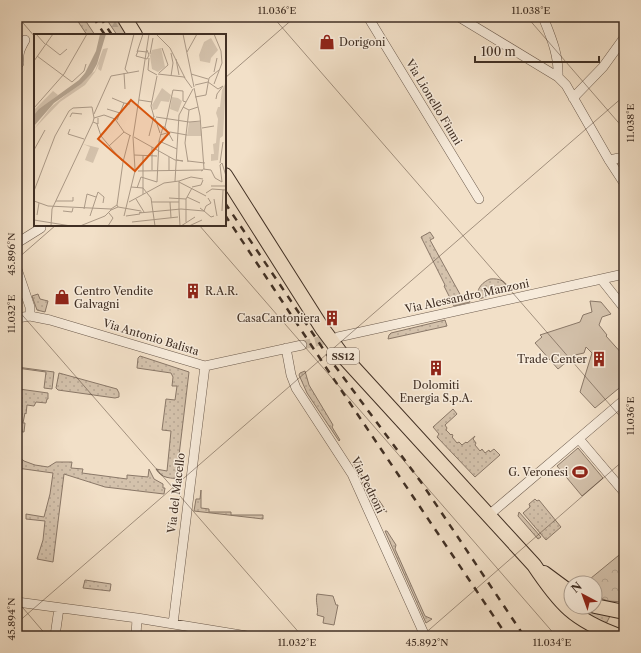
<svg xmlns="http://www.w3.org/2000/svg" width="641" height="653" font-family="'Libre Caslon Text',serif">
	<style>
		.grass { fill: url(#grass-dots); stroke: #8a7868 }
		.forest { fill: url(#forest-firs); stroke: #8a7868 }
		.park { fill: url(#park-crowns); stroke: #8a7868 }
		.garden { fill: #d4c2ac; stroke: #8a7868 }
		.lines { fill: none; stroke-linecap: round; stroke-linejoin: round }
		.street-tunnel { stroke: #cebda7; stroke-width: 9; stroke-dasharray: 9 4.5; stroke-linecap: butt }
		.street-casing { stroke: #6c5b4d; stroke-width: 10 }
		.primary-casing { stroke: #402f24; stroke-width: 16 }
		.street { stroke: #f7ebdb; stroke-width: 9 }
		.primary { stroke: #f2e0c8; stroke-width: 14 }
		.rail { stroke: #402f24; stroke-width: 2.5; stroke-dasharray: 7 7; stroke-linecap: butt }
		.ticks { fill: none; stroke: #402f24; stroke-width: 1; stroke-opacity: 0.45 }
		.labels { text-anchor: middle; stroke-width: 3; stroke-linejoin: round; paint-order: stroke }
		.shield { fill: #f7ebdb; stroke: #77675b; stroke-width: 1 }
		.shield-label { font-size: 10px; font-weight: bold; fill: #402f24 }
		.poi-label { font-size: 11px; fill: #402f24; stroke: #f7ebdb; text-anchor: start }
		.street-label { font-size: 11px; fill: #402f24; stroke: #f7ebdb }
		.inset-road { fill: none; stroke: #ab9986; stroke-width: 1 }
		.view { fill: #d7550e; fill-opacity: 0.15; stroke: #d7550e; stroke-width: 2 }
		.inset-edge { fill: none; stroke: #402f24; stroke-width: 2 }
		.neatline { fill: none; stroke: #402f24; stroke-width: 1.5 }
		.ticks-label { font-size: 10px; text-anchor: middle; fill: #402f24 }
	</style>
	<defs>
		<pattern id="grass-dots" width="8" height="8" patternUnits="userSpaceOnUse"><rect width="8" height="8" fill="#d4c2ac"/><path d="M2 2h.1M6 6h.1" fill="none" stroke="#b7a794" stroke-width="1.8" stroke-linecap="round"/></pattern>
		<pattern id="forest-firs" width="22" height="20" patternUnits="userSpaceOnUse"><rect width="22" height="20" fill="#d4c2ac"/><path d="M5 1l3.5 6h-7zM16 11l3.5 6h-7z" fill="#b7a794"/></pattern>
		<pattern id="park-crowns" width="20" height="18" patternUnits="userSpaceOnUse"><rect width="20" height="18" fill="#d4c2ac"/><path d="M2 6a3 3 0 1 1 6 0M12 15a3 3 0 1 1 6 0" fill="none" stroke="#b7a794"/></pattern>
	</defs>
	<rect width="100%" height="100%" fill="#f2e0c8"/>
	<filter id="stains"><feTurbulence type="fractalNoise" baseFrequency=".005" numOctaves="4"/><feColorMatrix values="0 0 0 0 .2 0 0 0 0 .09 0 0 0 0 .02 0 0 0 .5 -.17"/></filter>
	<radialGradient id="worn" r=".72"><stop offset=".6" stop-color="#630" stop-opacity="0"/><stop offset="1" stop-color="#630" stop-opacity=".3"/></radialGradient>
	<path class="grass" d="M 75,17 L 83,17 L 95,35 L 87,35 Z
		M 430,232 L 434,238 L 430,240 L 461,296 L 466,294 L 470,302 L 454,306 L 444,286 L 445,285 L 421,237 Z
		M 490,279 C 499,278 507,281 509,290 L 479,299 L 477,295 C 478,287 483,282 490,279 Z
		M 38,294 L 40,299 L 48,301 L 45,312 L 37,310 L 32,296 Z
		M 445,320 L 447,326 L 388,339 L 389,335 L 391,333 Z
		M 140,356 L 189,372 L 177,472 L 182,473 L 181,479 C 172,478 161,479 156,469 L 167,471 L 171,431 L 162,430 L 166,399 L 175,400 L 177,386 L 172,386 L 173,377 L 171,373 L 137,368 L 138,358 Z
		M 17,367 L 54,372 L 52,389 L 44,388 L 46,372 L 17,368 Z
		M 305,371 L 309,385 L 333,425 L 332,427 L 340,440 L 339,441 L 307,393 L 299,375 L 300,373 Z
		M 59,373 L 117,389 L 119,393 L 119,397 L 115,398 L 58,390 L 56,388 Z
		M 19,389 L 48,393 L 48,399 L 47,399 L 46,403 L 36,402 L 34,406 L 27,405 L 26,414 L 25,413 L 23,423 L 25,423 L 24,432 L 17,431 L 17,396 Z
		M 453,409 L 457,414 L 445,425 L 447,428 L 446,430 L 451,435 L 452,434 L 453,436 L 452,437 L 457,443 L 459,442 L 462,445 L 466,442 L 467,443 L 475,436 L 473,439 L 476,443 L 475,445 L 480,451 L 482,449 L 485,453 L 489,450 L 490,452 L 494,449 L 500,455 L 475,477 L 437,437 L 439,434 L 433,427 Z
		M 17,455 L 24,461 L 35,465 L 48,467 L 56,462 L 72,462 L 71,468 L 83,469 L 82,473 L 127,479 L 127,475 L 148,477 L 149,469 L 154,479 L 163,484 L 163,488 L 165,488 L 164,494 L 105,487 L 64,474 L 53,562 L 37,559 L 43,540 L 45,521 L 26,519 L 26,514 L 44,517 L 50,494 L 53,473 L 17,468 Z
		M 353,462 L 387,512 L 374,507 Z
		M 201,490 L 201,508 L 209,509 L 209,512 L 231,512 L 231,515 L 263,515 L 263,519 L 194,511 L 196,499 L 200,499 Z
		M 535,499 L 537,501 L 539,500 L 561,527 L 546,540 L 523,513 L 530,507 L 529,504 Z
		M 519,512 L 541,537 L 538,539 L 518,516 Z
		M 385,531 L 387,531 L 396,545 L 395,549 L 425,616 L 432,619 L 426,623 Z
		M 85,580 L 111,584 L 110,591 L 83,588 Z
		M 575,607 C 588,607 599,611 611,614 L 606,624 L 588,616 Z"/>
	<path class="forest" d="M 105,17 L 116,17 L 128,35 L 117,35 Z"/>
	<path class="park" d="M 624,551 L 624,602 L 608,601 L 595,596 L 595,583 L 585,583 Z"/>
	<path class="garden" d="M 590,301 L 601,302 L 611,314 L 602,317 L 599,325 L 607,335 L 606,336 L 624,356 L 624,384 L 595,408 L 580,392 L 592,353 L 586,347 L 584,353 L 575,355 L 558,369 L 535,343 L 542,337 L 540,335 L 580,322 L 583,315 L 592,312 Z
		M 578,448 L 603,478 L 582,496 L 557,466 Z
		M 317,594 L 333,596 L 336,605 L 338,605 L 334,625 L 323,623 L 324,617 L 317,615 C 319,608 315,603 317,594 Z"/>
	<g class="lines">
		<path class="street-tunnel" d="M 302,345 L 333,338"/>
		<defs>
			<path id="street" d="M 368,17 L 479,199
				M 459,17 L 558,77 L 566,85 L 609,160 L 624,183
				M 543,17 C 551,37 559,55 558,77
				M 17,64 L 19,63 C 18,53 20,49 25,40
				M 573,98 L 603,67 L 624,38
				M 609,160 L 624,157
				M 17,243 L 41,228
				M 17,269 L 30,307 L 30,316
				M 601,279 L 624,308
				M 17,318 L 30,316 L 50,320 L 205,366 L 302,345
				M 338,337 L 624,274
				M 286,348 L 291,375 L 296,388 L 352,474 L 425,636
				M 579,439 L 624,492
				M 489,515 L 624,400
				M 17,602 L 137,618 L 247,636
				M 173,624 L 205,366
				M 55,636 L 59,608
				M 136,636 L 137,618"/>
			<path id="primary" d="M 124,17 L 135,35
				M 225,175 L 322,328 L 342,355 L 534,565 C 560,604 574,620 619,636
				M 544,573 L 571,593
				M 595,606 L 624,612"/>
		</defs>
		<use href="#street" class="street-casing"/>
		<use href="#primary" class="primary-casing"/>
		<use href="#street" class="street"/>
		<use href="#primary" class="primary"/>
		<path class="rail" d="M 93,17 L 105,35
			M 100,17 L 112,35
			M 225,203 L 332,362 L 421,482 L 524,636
			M 225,215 L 327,369 L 507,636"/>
	</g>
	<path class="ticks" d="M 18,17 L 35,37M 273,17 L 624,421M 527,17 L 624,129M 225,78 L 295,17M 199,225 L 556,636M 17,259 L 56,225M 17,309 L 302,636M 17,601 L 47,636M 17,623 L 624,96M 422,636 L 624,460"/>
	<defs>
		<symbol id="shop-bare" viewBox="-9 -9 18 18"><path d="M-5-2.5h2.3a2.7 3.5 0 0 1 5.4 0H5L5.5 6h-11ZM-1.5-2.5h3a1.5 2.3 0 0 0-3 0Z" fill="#8f2418" stroke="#f7ebdb" stroke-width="2.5" paint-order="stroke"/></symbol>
		<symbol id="building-bare" viewBox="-9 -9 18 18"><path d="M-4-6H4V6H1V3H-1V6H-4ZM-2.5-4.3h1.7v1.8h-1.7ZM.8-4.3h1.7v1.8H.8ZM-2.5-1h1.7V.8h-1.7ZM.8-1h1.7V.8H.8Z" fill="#8f2418" stroke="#f7ebdb" stroke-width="2.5" paint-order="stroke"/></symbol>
		<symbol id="stadium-bare" viewBox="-9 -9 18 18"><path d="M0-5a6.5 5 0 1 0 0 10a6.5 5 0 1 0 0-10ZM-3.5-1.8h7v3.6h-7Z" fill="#8f2418" stroke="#f7ebdb" stroke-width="2.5" paint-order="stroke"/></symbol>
	</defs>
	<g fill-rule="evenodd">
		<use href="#shop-bare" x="316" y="31" width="22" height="22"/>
		<use href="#building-bare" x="182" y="280" width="22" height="22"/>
		<use href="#shop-bare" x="51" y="286" width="22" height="22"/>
		<use href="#building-bare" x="321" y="307" width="22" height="22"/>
		<use href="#building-bare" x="588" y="348" width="22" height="22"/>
		<use href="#building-bare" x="425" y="357" width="22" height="22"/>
		<use href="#stadium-bare" x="569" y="461" width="22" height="22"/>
	</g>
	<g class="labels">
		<rect class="shield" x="327" y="348" width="32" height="16" rx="3"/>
		<g class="shield-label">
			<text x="343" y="360">SS12</text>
		</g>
		<g class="poi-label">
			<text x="339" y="46">Dorigoni</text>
			<text x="74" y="295">Centro Vendite<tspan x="74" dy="13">Galvagni</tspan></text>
			<text x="205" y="295">R.A.R.</text>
			<text x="320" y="322" text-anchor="end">CasaCantoniera</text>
			<text x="587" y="363" text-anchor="end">Trade Center</text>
			<text x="436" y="389" text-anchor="middle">Dolomiti<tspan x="436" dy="13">Energia S.p.A.</tspan></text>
			<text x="568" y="476" text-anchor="end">G. Veronesi</text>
		</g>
		<g class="street-label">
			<text transform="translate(434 102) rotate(59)" y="4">Via Lionello Fiumi</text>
			<text transform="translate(467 296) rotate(-12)" y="4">Via Alessandro Manzoni</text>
			<text transform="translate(151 337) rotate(17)" y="4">Via Antonio Balista</text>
			<text transform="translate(368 485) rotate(64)" y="4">Via Pedroni</text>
			<text transform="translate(176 493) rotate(-83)" y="4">Via del Macello</text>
		</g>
	</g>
	<g transform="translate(34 34)">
		<rect width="192" height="192" fill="#f2e0c8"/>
		<path d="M 74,14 L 67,37 L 64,35 L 65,30 L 61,38 L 51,51 L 26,68 L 0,95 L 17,73 L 61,37 L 69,15 ZM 19,57 L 24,61 L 0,81 L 0,76 ZM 49,110 L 65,114 L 59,129 L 51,126 L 56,113 Z" fill="#d4c2ac"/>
		<path d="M 177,4 L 184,16 L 177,24 L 176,29 L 166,27 L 165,21 L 170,8 ZM 192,48 L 189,102 L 186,104 L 184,126 L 177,127 L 177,120 L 180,120 L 179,110 L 182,109 L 184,85 L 182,79 L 184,73 L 186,73 L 188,56 Z" fill="#d4c2ac"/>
		<path d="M 128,54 L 137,61 L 135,68 L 127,67 L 123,75 L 119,76 L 118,71 Z" fill="#d4c2ac"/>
		<path d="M 155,88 L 166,88 L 168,102 L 153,102 Z" fill="#d4c2ac"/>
		<path d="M 127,14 L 131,33 L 124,38 L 118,35 L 116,22 L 118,16 ZM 138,63 L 144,64 L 148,67 L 144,78 L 136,75 Z" fill="#d4c2ac"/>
		<path d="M 66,0 L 72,0 L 63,30 L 58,39 L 47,50 L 20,69 L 0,92 L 0,81 L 5,75 L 45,46 L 51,39 L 62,17 Z" fill="#b5a490"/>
		<path class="inset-road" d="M 2,0 L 11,10M 122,0 L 136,14 L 151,44M 149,0 L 160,53M 12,10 L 26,21 L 33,15M 113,16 L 115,21 L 113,25 L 102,22 L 104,17 L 113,18M 103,18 L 109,0M 153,18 L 163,0M 137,19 L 139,29 L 137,42M 116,20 L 119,4M 3,22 L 38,48 L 50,37 L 52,30M 115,24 L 114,36 L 123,41M 142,25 L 145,41M 0,27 L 19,0M 180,38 L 183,24M 90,39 L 91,55M 94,39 L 91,35 L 100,0M 125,39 L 134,31 L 128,14M 124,40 L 150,43 L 158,54M 157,40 L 174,45M 174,48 L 184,55 L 189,52 L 183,60 L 182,65M 180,50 L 188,29 L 187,17 L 180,0M 161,51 L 174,48M 160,54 L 166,82 L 170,135M 161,63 L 172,61 L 175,44 L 185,36M 78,64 L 90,69M 105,66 L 118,68M 149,73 L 155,76 L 164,73M 0,74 L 30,40 L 53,0M 73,75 L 86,79M 192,79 L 192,105M 60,80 L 77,42 L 105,37M 36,83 L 38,79 L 48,80M 120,83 L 117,72 L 123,42M 122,83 L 155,88 L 167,87M 64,84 L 64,90 L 59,88 L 60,84 L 70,81 L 81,85 L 90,98 L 97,102M 121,84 L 126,99M 83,86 L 90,69 L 96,70M 63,90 L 67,102 L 88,127M 131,93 L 139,56 L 149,57 L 149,67 L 152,68M 131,93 L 139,107M 168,94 L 180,92M 36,95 L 34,100 L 50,105M 126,101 L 136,98 L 153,101M 115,102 L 120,82M 100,103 L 141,126 L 149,127 L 143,126M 125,107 L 143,115M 75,112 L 90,98M 0,116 L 11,96M 100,121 L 123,122M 109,121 L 109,160M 154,127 L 171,129M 154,128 L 151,109 L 155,76M 186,129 L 189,108M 101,135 L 99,103 L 115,0M 169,135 L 177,136 L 181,144 L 188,148 L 186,131 L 188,129 L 192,142M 118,136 L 118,113M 135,136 L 135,123M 104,137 L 169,136 L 167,137M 141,147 L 145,81 L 159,55M 145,147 L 157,143 L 169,145M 145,148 L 172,162M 177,152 L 192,152M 97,153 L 109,154M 158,153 L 167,151 L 169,146M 103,154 L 107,143 L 123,148 L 125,107 L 129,93 L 131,93M 109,154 L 117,164 L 121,192M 0,157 L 21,102 L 35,77 L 39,74 L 58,73 L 60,84M 172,159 L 178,155 L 192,156M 153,163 L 166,169M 135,164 L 152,165M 102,165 L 110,178M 180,165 L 183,182M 0,167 L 14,172 L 77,175M 22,167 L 39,167 L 39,163M 95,168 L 130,149 L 145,147M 118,168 L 145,168M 136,168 L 137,184M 83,171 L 89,128 L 96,101M 83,171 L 84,173 L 77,176 L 77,175 ZM 84,173 L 107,177M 166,174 L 170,177 L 172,172 L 177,169 L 174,164M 50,175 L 53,160 L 62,163M 145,175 L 145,147M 145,175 L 146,192M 29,177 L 38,178 L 39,174M 188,177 L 189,156M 108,178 L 105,179 L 147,175 L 170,177 L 177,183 L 180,182M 3,181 L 5,169M 56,182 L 64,158 L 70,163 L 69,169M 90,182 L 101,137M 92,182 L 106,180M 0,186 L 37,192M 98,188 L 144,183M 152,188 L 152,165 L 158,154M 17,192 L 18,175 L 59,88M 46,192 L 71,182 L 77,176M 74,192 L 79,184 L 75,179M 147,192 L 161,183M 155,192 L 168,186"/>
		<path class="view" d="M 97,66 L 135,99 L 101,137 L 64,105 Z"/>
		<rect width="192" height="192" class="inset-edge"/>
	</g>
	<rect width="641" height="653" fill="none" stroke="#f2e0c8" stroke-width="44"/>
	<g transform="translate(583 595) rotate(319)"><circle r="19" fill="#f7ebdb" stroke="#aea092"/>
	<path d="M0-3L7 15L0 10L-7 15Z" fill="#8f2418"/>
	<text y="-6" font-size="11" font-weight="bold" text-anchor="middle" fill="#402f24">N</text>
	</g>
	<path d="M475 56v6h124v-6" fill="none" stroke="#402f24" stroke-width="2"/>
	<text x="481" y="56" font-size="12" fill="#402f24" stroke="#f7ebdb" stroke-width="3" paint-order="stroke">100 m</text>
	<rect x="22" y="22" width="597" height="609" class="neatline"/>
	<g class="ticks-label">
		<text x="277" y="14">11.036°E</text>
		<text x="531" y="14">11.038°E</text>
		<text transform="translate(630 123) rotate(-90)" y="4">11.038°E</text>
		<text transform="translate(11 254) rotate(-90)" y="4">45.896°N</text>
		<text transform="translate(11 314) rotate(-90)" y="4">11.032°E</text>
		<text transform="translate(630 416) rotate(-90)" y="4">11.036°E</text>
		<text transform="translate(11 619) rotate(-90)" y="4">45.894°N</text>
		<text x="297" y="646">11.032°E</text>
		<text x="427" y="646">45.892°N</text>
		<text x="552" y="646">11.034°E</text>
	</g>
	<rect width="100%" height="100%" filter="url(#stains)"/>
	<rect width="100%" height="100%" fill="url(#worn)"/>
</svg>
